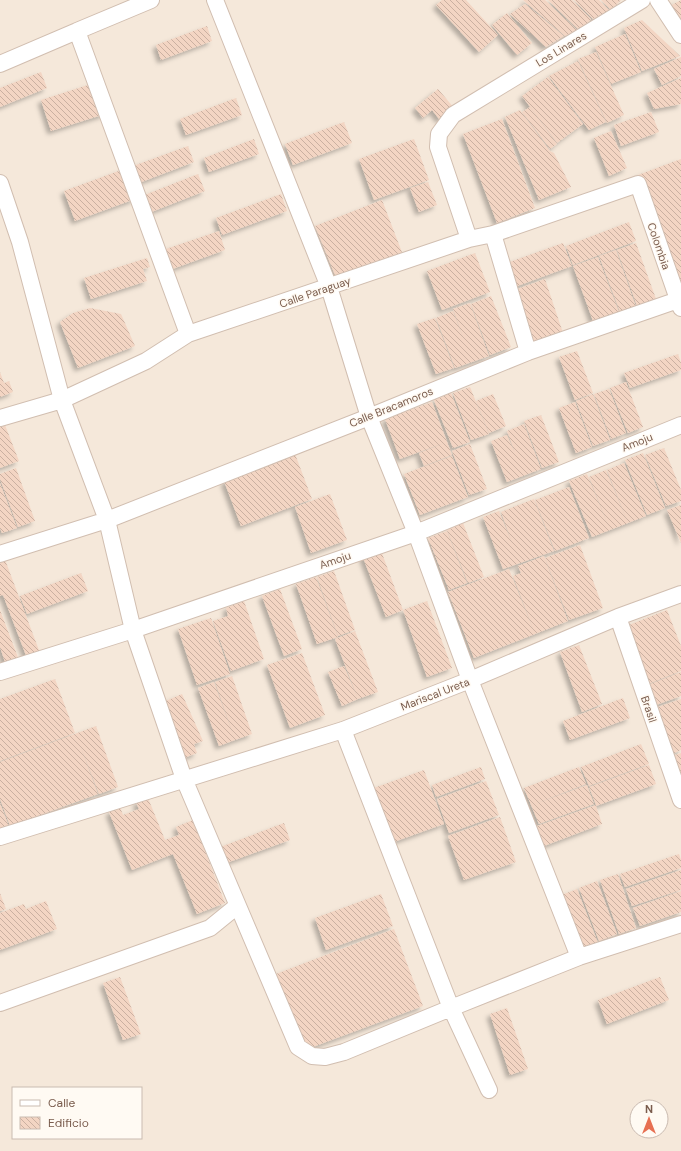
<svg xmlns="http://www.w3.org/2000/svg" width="681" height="1151" font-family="'DM Sans',sans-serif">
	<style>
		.residential { fill: #f5e8da; fill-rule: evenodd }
		.building { fill: url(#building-back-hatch); filter: url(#shadow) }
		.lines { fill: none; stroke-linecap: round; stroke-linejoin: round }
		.street-casing { stroke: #d1beb0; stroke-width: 18 }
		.street { stroke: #fff; stroke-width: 16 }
		.labels { text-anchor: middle; stroke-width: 3; stroke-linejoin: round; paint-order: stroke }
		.street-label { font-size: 11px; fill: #7a5c4d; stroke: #fffaf3 }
	</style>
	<defs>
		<pattern id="building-back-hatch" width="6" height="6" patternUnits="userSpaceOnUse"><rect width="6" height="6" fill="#f3d5c3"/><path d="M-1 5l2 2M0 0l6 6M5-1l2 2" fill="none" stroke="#cab0a1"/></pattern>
		<filter id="shadow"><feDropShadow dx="-3.5" dy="3.5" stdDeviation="2" flood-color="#0004"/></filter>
	</defs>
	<rect width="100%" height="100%" fill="#fdf6ec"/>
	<path class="residential" d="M 0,0 L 681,0 L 681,1151 L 0,1151 ZM 13,1088 L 141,1088 L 141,1138 L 13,1138 ZM 637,1107 L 661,1107 L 661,1131 L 637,1131 Z"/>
	<path class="building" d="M 442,0 L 466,0 L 498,35 L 479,52 L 436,5 Z
		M 523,0 L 545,0 L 578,31 L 565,36 Z
		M 548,0 L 572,0 L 591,19 L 580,31 Z
		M 574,0 L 599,0 L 609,10 L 593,19 Z
		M 601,0 L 621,0 L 611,10 Z
		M 681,0 L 681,22 L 668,7 Z
		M 525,4 L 564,36 L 546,47 L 510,14 Z
		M 507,13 L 532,43 L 517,55 L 492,25 Z
		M 642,20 L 680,56 L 642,71 L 624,28 Z
		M 207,26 L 212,41 L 161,60 L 156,45 Z
		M 625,34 L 641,72 L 611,84 L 595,47 Z
		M 596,52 L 624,115 L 607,123 L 578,59 Z
		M 681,57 L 681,76 L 662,85 L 654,69 Z
		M 578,61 L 606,122 L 589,130 L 549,76 Z
		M 41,72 L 47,88 L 0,107 L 0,88 Z
		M 548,77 L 583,124 L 557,143 L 522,96 Z
		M 681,78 L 681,104 L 654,109 L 647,93 Z
		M 91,84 L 105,114 L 51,131 L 41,100 Z
		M 438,89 L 454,108 L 440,120 L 432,110 L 423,118 L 415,108 Z
		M 236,98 L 242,115 L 186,135 L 180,119 Z
		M 530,107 L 557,144 L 550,149 L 522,112 Z
		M 520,110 L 550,151 L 554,153 L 571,187 L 539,200 L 505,117 Z
		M 651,112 L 659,132 L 621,146 L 614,125 Z
		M 502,119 L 535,208 L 497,223 L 463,134 Z
		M 344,122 L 352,143 L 293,165 L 285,144 Z
		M 611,131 L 627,168 L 609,176 L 594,138 Z
		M 254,139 L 259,154 L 209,172 L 204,158 Z
		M 414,139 L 429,180 L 374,200 L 359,159 Z
		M 188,146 L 194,162 L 139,183 L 133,166 Z
		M 681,159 L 681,294 L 638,175 Z
		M 124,169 L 135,199 L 75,221 L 64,191 Z
		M 198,174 L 205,191 L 149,213 L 142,196 Z
		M 428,182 L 437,205 L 419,212 L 410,188 Z
		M 281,194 L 287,211 L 222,235 L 216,218 Z
		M 382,200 L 403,255 L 337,280 L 315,226 Z
		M 629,222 L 636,241 L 573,265 L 566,246 Z
		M 219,231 L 225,250 L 167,271 L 160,251 Z
		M 563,243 L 572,266 L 512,288 L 504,264 Z
		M 636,243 L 656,299 L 637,306 L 617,250 Z
		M 616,250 L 636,307 L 620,312 L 599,256 Z
		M 475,253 L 490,292 L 442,310 L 427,271 Z
		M 598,257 L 619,312 L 593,321 L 573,266 Z
		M 147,258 L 150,267 L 143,269 L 147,281 L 91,299 L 84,278 Z
		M 545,279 L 563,333 L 531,344 L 512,291 Z
		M 491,296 L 511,347 L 490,355 L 471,304 Z
		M 470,303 L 489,356 L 455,368 L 436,318 L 453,311 L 464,340 L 453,309 Z
		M 90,308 L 121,314 L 135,346 L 78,368 L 60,322 L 73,313 Z
		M 435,318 L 454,368 L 436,374 L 417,324 Z
		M 577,351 L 593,393 L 575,400 L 559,357 Z
		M 678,354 L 681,363 L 681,370 L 630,388 L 624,373 Z
		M 0,372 L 4,383 L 9,381 L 13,392 L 0,397 Z
		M 626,382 L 643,427 L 628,433 L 610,388 Z
		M 470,387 L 489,434 L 471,440 L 453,393 Z
		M 609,389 L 626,433 L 611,439 L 594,394 Z
		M 451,393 L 470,442 L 453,448 L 434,400 Z
		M 493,394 L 506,426 L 489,433 L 476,401 Z
		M 593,394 L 610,440 L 593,446 L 576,401 Z
		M 432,402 L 447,442 L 400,459 L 385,419 Z
		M 575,402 L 592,447 L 576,453 L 559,408 Z
		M 541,415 L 559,462 L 542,468 L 524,421 Z
		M 524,424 L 541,469 L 507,482 L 491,441 L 507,435 L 515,453 L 507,431 Z
		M 5,425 L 19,461 L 0,468 L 0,427 Z
		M 447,442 L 452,455 L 424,466 L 419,453 Z
		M 470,444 L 487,489 L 469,495 L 452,451 Z
		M 664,448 L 681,490 L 681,501 L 666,506 L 645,455 Z
		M 643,453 L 665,508 L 647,515 L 625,460 Z
		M 295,454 L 312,499 L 241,526 L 224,481 Z
		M 452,456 L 468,497 L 420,515 L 404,474 Z
		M 624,463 L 646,516 L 628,523 L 607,470 Z
		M 16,468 L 35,521 L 18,527 L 0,479 L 0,474 Z
		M 606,470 L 628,523 L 610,530 L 589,477 Z
		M 587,474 L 610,530 L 592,537 L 569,481 Z
		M 0,483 L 17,528 L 2,533 L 0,528 Z
		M 569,487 L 589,538 L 555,551 L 535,500 Z
		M 330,494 L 347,540 L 311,553 L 295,507 Z
		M 534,499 L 554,551 L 503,569 L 483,517 L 499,511 L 512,543 L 501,512 Z
		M 681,505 L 681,543 L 667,510 Z
		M 463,523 L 484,577 L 468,583 L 447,530 Z
		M 447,531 L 467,583 L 449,590 L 428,538 Z
		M 580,545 L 603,608 L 569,620 L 545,558 Z
		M 380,548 L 403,610 L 427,601 L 452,668 L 427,677 L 403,610 L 386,617 L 362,555 Z
		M 544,556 L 568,621 L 535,634 L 513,576 L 521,573 L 518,566 Z
		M 4,557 L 40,653 L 27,658 L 3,595 L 0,596 L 0,558 Z
		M 509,569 L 535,634 L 474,658 L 448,592 Z
		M 334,571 L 355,630 L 338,636 L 317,577 Z
		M 81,573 L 88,591 L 27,614 L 20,596 Z
		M 316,577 L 338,637 L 317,644 L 296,584 Z
		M 280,589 L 302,649 L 284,656 L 262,596 Z
		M 244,601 L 264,659 L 231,671 L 213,621 L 228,616 L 226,608 Z
		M 0,610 L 19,660 L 6,665 L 0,647 Z
		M 667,610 L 681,646 L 681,671 L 646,685 L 624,627 Z
		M 211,618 L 230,674 L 197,685 L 178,629 Z
		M 355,631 L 378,692 L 358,699 L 335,639 Z
		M 579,645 L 602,704 L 582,712 L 560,652 Z
		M 302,653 L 325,715 L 290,728 L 267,665 Z
		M 344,666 L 358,699 L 342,706 L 328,672 Z
		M 681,672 L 681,696 L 656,705 L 648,685 Z
		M 232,676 L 252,734 L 235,740 L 215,682 Z
		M 55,679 L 75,733 L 0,761 L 0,699 Z
		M 214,682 L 235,740 L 219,746 L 198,688 Z
		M 182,694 L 203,741 L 194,744 L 197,753 L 184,758 L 161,703 Z
		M 623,698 L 630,718 L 570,740 L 563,721 Z
		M 681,699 L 681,750 L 672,754 L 655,708 Z
		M 96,726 L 118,787 L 99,794 L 80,745 L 98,794 L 10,826 L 0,799 L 0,762 Z
		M 641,744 L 649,764 L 589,786 L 581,767 Z
		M 681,753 L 681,775 L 679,775 L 672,756 Z
		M 649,765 L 656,784 L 596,806 L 602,824 L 544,846 L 537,826 L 596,805 L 589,787 Z
		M 481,767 L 485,779 L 436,797 L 432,785 Z
		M 579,767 L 586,784 L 535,804 L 587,785 L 594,804 L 539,824 L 524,788 Z
		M 424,770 L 444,824 L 391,843 L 371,789 Z
		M 486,781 L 499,815 L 449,833 L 437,799 Z
		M 148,798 L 165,840 L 179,835 L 176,827 L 193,820 L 225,903 L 197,914 L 173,854 L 132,870 L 109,812 L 120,807 L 123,815 L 139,809 L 136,802 Z
		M 0,803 L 10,829 L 0,833 Z
		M 500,817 L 516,862 L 464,880 L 448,836 Z
		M 284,823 L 290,840 L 221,865 L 215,849 Z
		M 679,854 L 681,860 L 681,868 L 625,887 L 620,874 Z
		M 681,870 L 681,890 L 632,906 L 626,889 Z
		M 618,874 L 636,928 L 619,934 L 600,880 Z
		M 597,881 L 617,934 L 599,941 L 579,888 Z
		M 577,889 L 598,943 L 579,949 L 559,896 Z
		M 681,891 L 681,912 L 640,926 L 633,908 Z
		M 0,893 L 6,909 L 0,911 Z
		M 381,894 L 393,926 L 326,950 L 315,918 Z
		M 46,901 L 57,929 L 0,950 L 0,913 L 24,904 L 26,909 Z
		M 394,929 L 423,1006 L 310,1048 L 303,1044 L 276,974 Z
		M 120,977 L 141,1034 L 123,1040 L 103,983 Z
		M 660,977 L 669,1000 L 607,1024 L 598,1000 Z
		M 507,1008 L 528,1069 L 510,1075 L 490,1014 Z"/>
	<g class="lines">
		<defs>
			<path id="street" d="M 151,0 L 77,31 L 188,334
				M 215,0 L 329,287 L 369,417 L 416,533 L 470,680 L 579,957
				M 658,0 L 681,35
				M 0,64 L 77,31
				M 0,183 L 20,242 L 62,400 L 107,520 L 0,554
				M 493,234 L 528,352
				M 469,239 L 438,147 L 439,134 L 453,115 L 642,0
				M 0,418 L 62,400 L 146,361 L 188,334 L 469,239 L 493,234 L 638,184 L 681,308
				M 618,617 L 681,800
				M 0,672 L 133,630 L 107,520 L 369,417 L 528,352 L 678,300
				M 343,730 L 451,1008 L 344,1052 L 325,1057 L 312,1056 L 298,1047 L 184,779 L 133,630 L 416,533 L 681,425
				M 0,837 L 343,730 L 470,680 L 618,617 L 681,594
				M 0,1003 L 210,928 L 237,906
				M 489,1090 L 451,1008 L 579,957 L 681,924"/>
		</defs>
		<use href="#street" class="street-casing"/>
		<use href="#street" class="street"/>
	</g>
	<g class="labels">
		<g class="street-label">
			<text transform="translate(561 49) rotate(-31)" y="4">Los Linares</text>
			<text transform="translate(659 246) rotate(71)" y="4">Colombia</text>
			<text transform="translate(315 292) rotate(-19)" y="4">Calle Paraguay</text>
			<text transform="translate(391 407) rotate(-22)" y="4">Calle Bracamoros</text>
			<text transform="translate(637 442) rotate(-22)" y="4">Amoju</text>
			<text transform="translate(335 560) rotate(-19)" y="4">Amoju</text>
			<text transform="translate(435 694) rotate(-21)" y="4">Mariscal Ureta</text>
			<text transform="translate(649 709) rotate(71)" y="4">Brasil</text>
		</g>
	</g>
	<rect x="12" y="1087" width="130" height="52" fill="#fffaf3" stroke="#cabbb1"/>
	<rect x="20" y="1100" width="20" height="6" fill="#ffffff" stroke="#cabbb1"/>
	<text x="48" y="1107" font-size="12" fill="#7a5c4d">Calle</text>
	<rect x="20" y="1117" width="20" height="12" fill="url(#building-back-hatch)" stroke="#cabbb1"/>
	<text x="48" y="1127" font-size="12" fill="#7a5c4d">Edificio</text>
	<g transform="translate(649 1119)"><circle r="19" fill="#fffaf3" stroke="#cabbb1"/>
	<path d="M0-3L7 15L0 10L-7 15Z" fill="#e76f51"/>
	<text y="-6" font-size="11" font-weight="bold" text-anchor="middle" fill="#7a5c4d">N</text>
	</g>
</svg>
